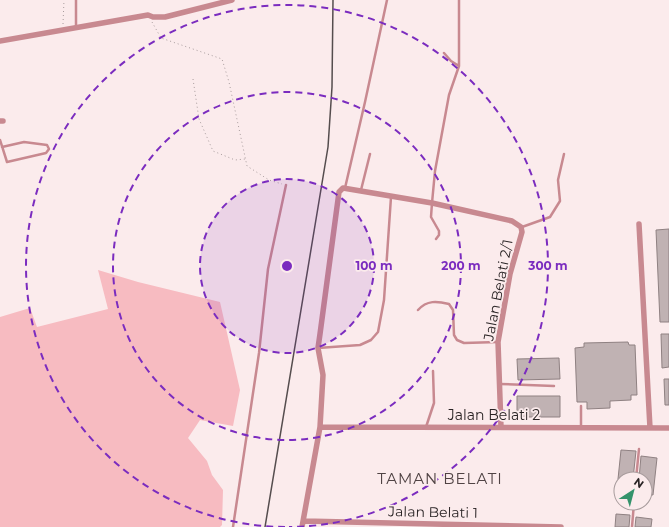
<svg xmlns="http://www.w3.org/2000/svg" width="669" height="527" font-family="Montserrat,sans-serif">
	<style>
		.green { fill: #f7bbc1 }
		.building { fill: #c0b2b3; stroke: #8f8182 }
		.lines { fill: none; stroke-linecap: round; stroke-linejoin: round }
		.path { stroke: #a89c9d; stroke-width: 1; stroke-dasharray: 1 3; stroke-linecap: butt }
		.service { stroke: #c88990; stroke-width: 2.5 }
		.minor { stroke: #c88990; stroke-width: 5.5 }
		.rail { stroke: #554d4e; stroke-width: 1.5 }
		.ring { fill: none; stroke: #7b2cbf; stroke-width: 2; stroke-dasharray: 7 5 }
		.labels { text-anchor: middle; stroke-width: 3.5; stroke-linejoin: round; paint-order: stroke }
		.street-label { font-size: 14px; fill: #292324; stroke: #fbebec }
		.neighbourhood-label { font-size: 15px; letter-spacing: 1px; fill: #504344; stroke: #fbebec }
		.centre { fill: #7b2cbf; stroke: #fbebec; stroke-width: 2 }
		.ring-label { font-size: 12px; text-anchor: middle; font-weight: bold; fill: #7b2cbf; stroke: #fbebec; stroke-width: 3.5; stroke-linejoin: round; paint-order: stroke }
	</style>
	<rect width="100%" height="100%" fill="#fbebec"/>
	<path class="green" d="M 98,270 L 138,282 L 220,302 L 240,390 L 233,426 L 200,420 L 188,438 L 207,461 L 212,475 L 223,490 L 222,525 L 220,527 L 0,527 L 0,317 L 30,308 L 37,327 L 108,309 Z"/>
	<path class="building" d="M 669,229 L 669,322 L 660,322 L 656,230 Z
		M 661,334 L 669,334 L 669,367 L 662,368 Z
		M 628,342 L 629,345 L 635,345 L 637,395 L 631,395 L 631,400 L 610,401 L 610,408 L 587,409 L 587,402 L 577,402 L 575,348 L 584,347 L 584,343 Z
		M 559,358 L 560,379 L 518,380 L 517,359 Z
		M 664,379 L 669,379 L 669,405 L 665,405 Z
		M 517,396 L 560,396 L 560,417 L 517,417 Z
		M 621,450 L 636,451 L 633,479 L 618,479 Z
		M 641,456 L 657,458 L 653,495 L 645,494 L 645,479 L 639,479 Z
		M 616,514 L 630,515 L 629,527 L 615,527 Z
		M 636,517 L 652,519 L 651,527 L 635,527 Z"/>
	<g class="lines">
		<path class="path" d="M 152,22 L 161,38 L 222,59 L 229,82 L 247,166 L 269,180 L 282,184
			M 63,24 L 64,0
			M 193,79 L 199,119 L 213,151 L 235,160 L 245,159"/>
		<path class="service" d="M 76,0 L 76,26
			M 444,53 L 451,61 L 459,66
			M 0,140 L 7,162 L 46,153 L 49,149 L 47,145 L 24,142 L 2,147
			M 345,188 L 365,102 L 387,0
			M 361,190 L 370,154
			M 522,227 L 550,217 L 560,201 L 558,180 L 564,154
			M 436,239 L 439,235 L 439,231 L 431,217 L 432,203 L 435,171 L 449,95 L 459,66 L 459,0
			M 418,310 C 427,300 437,301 449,304 L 453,310 L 454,335 L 457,340 L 464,343 L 498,342
			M 318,348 L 360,345 L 371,340 L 378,332 L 384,300 L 391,197
			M 500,384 L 554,386
			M 581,406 L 581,427
			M 426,427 L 434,403 L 433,371
			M 636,479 L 639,449
			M 233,527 L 259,353 L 268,269 L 286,185
			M 632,527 L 634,503"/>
		<path class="minor" d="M 0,41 L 148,15 L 153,17 L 165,17 L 232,0
			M 0,121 L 3,121
			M 639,224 L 650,428
			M 320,427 L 669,428
			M 304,521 L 561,527
			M 302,527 L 320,427 L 323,375 L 318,348 L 320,334 L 339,192 L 343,188 L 432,203 L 512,221 L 521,227 L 522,232 L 510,274 L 498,342 L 501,427"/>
		<path class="rail" d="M 265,527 L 328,147 L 332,87 L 333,0"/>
	</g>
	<circle cx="287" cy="266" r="87" fill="#7b2cbf" fill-opacity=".12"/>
	<g class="ring">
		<circle cx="287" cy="266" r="87"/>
		<circle cx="287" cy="266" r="174"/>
		<path d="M285 527A261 261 0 1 1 289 527"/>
	</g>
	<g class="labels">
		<g class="street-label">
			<text transform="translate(498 290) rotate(-79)" y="5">Jalan Belati 2/1</text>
			<text x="494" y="420">Jalan Belati 2</text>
			<text transform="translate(433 512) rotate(1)" y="5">Jalan Belati 1</text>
		</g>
		<g class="neighbourhood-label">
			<text x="440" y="484">TAMAN BELATI</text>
		</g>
	</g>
	<circle cx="287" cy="266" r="6" class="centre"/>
	<g class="ring-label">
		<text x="374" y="270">100 m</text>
		<text x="461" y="270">200 m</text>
		<text x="548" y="270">300 m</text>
	</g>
	<g transform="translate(633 491) rotate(36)"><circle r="19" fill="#fbebec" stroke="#a79b9c"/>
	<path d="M0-3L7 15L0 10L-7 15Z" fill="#34936b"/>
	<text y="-6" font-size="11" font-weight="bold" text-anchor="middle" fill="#292324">N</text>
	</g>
</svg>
